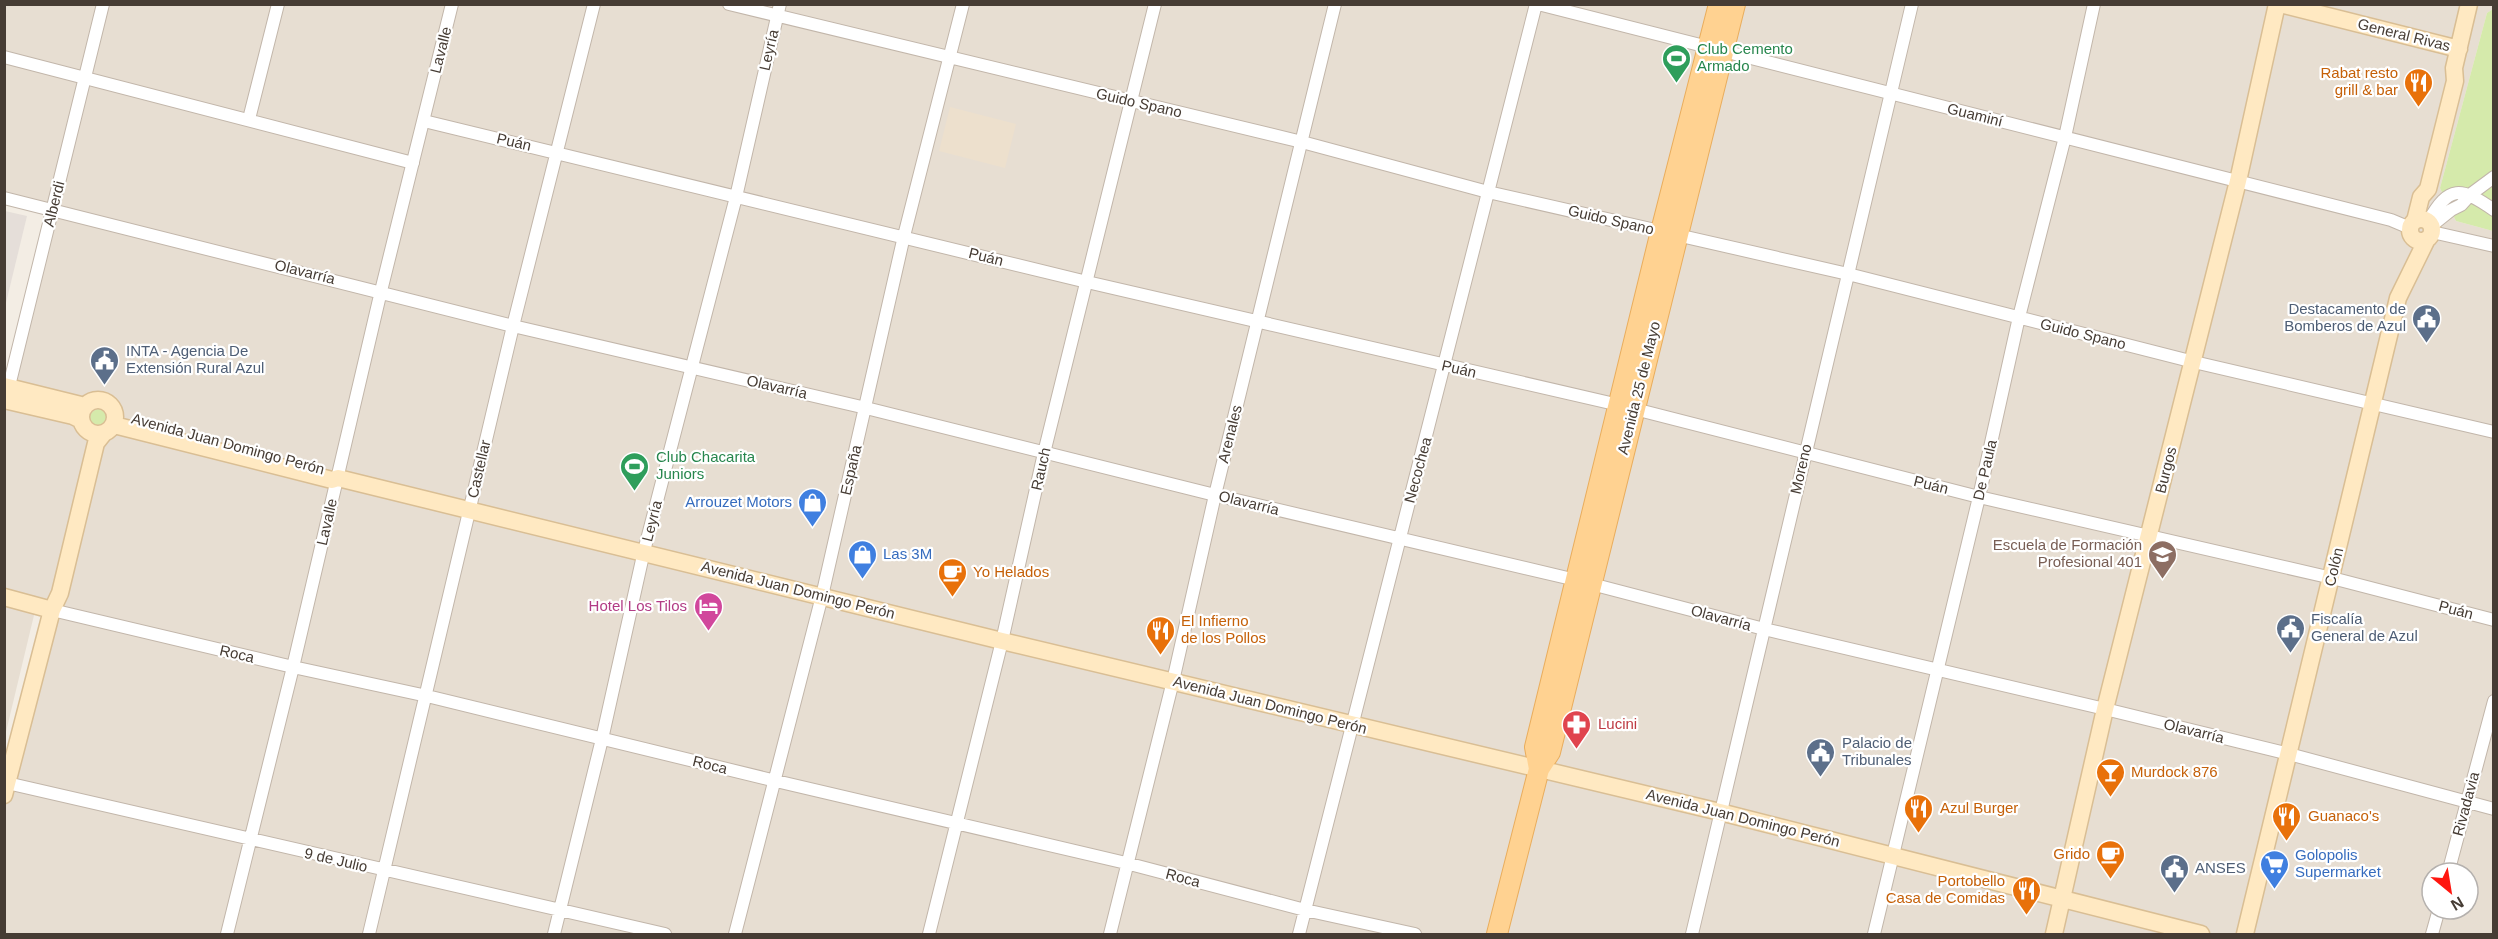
<svg xmlns="http://www.w3.org/2000/svg" width="2498" height="939" font-family="Helvetica,sans-serif">
	<style>
		.residential { fill: #e7ded2; fill-rule: evenodd }
		.industrial { fill: #e5ded9 }
		.education { fill: #ede0cd }
		.green { fill: #d5eaab }
		.lines { fill: none; stroke-linecap: round; stroke-linejoin: round }
		.street-casing { stroke: #c2b6aa; stroke-width: 14 }
		.secondary-casing { stroke: #d9be94; stroke-width: 19 }
		.primary-casing { stroke: #e9ad5d; stroke-width: 22 }
		.street { stroke: #fff; stroke-width: 12 }
		.secondary { stroke: #ffe9c2; stroke-width: 16 }
		.primary { stroke: #ffd291; stroke-width: 20 }
		.labels { text-anchor: middle; stroke-width: 4.5; stroke-linejoin: round; paint-order: stroke }
		.street-label { font-size: 15px; fill: #463c34; stroke: #fff }
		.leisure-label { font-size: 15px; fill: #27864d; stroke: #fff; text-anchor: start }
		.food-label { font-size: 15px; fill: #c56008; stroke: #fff; text-anchor: start }
		.service-label { font-size: 15px; fill: #4e5e75; stroke: #fff; text-anchor: start }
		.shop-label { font-size: 15px; fill: #366cbe; stroke: #fff; text-anchor: start }
		.education-label { font-size: 15px; fill: #785e54; stroke: #fff; text-anchor: end }
		.hotel-label { font-size: 15px; fill: #b23c85; stroke: #fff; text-anchor: end }
		.health-label { font-size: 15px; fill: #be3a42; stroke: #fff; text-anchor: start }
	</style>
	<rect width="100%" height="100%" fill="#f3ede4"/>
	<path class="residential" d="M 5,5 L 2493,5 L 2493,9 L 2487,13 L 2440,188 L 2456,221 L 2493,231 L 2493,934 L 5,934 L 5,795 L 52,610 L 5,597 L 5,404 L 53,210 L 5,198 ZM 2432,873 L 2468,873 L 2468,909 L 2432,909 Z
		M 5,603 L 35,611 L 5,736 Z"/>
	<path class="industrial" d="M 5,211 L 27,216 L 5,307 L 4,211 Z"/>
	<path class="education" d="M 950,107 L 1016,124 L 1005,168 L 939,151 Z"/>
	<path class="green" d="M 2493,9 L 2493,231 L 2456,221 L 2440,188 L 2487,13 Z
		M90 418a9 9 0 1 1 18 0a9 9 0 1 1-18 0Z"/>
	<g class="lines">
		<defs>
			<path id="street" d="M 729,4 L 1302,142 L 1488,192 L 1848,274 L 2194,362 L 2494,432
				M 1538,4 L 2391,220 L 2410,228
				M 4,57 L 413,163
				M 249,119 L 278,4
				M 424,121 L 1087,282 L 1619,405 L 1979,497 L 2332,578 L 2494,620
				M 4,198 L 513,326 L 866,408 L 1215,495 L 1576,580 L 1764,629 L 2105,709 L 2289,754 L 2494,809
				M 2428,222 C 2449,184 2461,187 2494,210
				M 2431,226 L 2451,210 L 2461,205 L 2471,194 L 2494,177
				M 2432,232 L 2494,246
				M 7,394 L 103,4
				M 52,610 L 293,667 L 427,696 L 776,781 L 1126,863 L 1305,910 L 1415,934
				M 7,783 L 665,934
				M 2448,873 L 2494,701
				M 227,934 L 293,667 L 381,291 L 452,4
				M 369,934 L 513,326 L 594,4
				M 554,934 L 602,739 L 644,551 L 736,197 L 780,4
				M 735,934 L 822,596 L 904,236 L 963,4
				M 929,934 L 1002,641 L 1044,453 L 1155,4
				M 1110,934 L 1173,681 L 1215,495 L 1335,4
				M 1299,934 L 1536,4
				M 1692,934 L 1912,4
				M 1874,934 L 1979,497 L 2019,317 L 2065,137 L 2094,4
				M 2432,934 L 2439,909"/>
			<path id="secondary" d="M 2280,4 L 2459,49
				M2410 230a11 11 0 1 1 22 0a11 11 0 1 1-22 0Z
				M 2415,221 L 2421,197 L 2428,189 L 2455,81 L 2454,68 L 2469,4
				M 4,386 L 85,406
				M81 417a17 17 0 1 1 34 0a17 17 0 1 1-34 0Z
				M 4,400 L 73,416 L 81,420
				M 114,425 L 332,480 L 338,478 L 1002,641 L 1720,812 L 2201,934
				M 4,597 L 52,610
				M 4,795 L 52,610 L 60,593 L 96,443 L 104,433
				M 2054,934 L 2105,709 L 2238,181 L 2277,4
				M 2245,934 L 2398,298 L 2427,239"/>
			<path id="primary" d="M 1539,769 L 1535,747 L 1661,231 L 1719,4
				M 1497,934 L 1539,769 L 1550,752 L 1735,4"/>
		</defs>
		<use href="#street" class="street-casing"/>
		<use href="#secondary" class="secondary-casing"/>
		<use href="#primary" class="primary-casing"/>
		<use href="#street" class="street"/>
		<use href="#secondary" class="secondary"/>
		<use href="#primary" class="primary"/>
	</g>
	<defs>
		<symbol id="stadium-pin" viewBox="-11 -11 22 30"><path d="M0 17L-7.5 6A9.5 9.5 0 1 1 7.5 6Z" fill="#2e9e5b" stroke="#fff"/><path d="M0-5a6.5 5 0 1 0 0 10a6.5 5 0 1 0 0-10ZM-3.5-1.8h7v3.6h-7Z" fill="#fff"/></symbol>
		<symbol id="restaurant-pin" viewBox="-11 -11 22 30"><path d="M0 17L-7.5 6A9.5 9.5 0 1 1 7.5 6Z" fill="#e8710a" stroke="#fff"/><path d="M-5-6h1v4h1v-4h1v4h1v-4h1v5L-1.5 .5V6h-2V.5L-5-1ZM5-6V6H3V1.5H1.5Q1.5-4 5-6Z" fill="#fff"/></symbol>
		<symbol id="civic-pin" viewBox="-11 -11 22 30"><path d="M0 17L-7.5 6A9.5 9.5 0 1 1 7.5 6Z" fill="#5c6f8a" stroke="#fff"/><path d="M-.6-6.5H3V-4.5H.6V-3L4-1V1h2V6H-6V1h2V-1L-.6-3ZM-1.2 2.5V6h2.4V2.5Z" fill="#fff"/></symbol>
		<symbol id="shop-pin" viewBox="-11 -11 22 30"><path d="M0 17L-7.5 6A9.5 9.5 0 1 1 7.5 6Z" fill="#3f7fe0" stroke="#fff"/><path d="M-5-2.5h2.3a2.7 3.5 0 0 1 5.4 0H5L5.5 6h-11ZM-1.5-2.5h3a1.5 2.3 0 0 0-3 0Z" fill="#fff"/></symbol>
		<symbol id="school-pin" viewBox="-11 -11 22 30"><path d="M0 17L-7.5 6A9.5 9.5 0 1 1 7.5 6Z" fill="#8d6e63" stroke="#fff"/><path d="M0-5L7-2L0 1L-7-2ZM-4 1L0 2.5L4 1V4Q0 6-4 4Z" fill="#fff"/></symbol>
		<symbol id="cafe-pin" viewBox="-11 -11 22 30"><path d="M0 17L-7.5 6A9.5 9.5 0 1 1 7.5 6Z" fill="#e8710a" stroke="#fff"/><path d="M-5.5-4.5H6V0H3Q3 3.5 0 3.5H-2.5Q-5.5 3.5-5.5 0ZM3-3.2v2h1.7v-2ZM-6 4.5H4V6H-6Z" fill="#fff"/></symbol>
		<symbol id="hotel-pin" viewBox="-11 -11 22 30"><path d="M0 17L-7.5 6A9.5 9.5 0 1 1 7.5 6Z" fill="#d1479c" stroke="#fff"/><path d="M-6-4.5h1.5V1H6V5H4.5V3h-9V5H-6ZM-4 0a1.8 1.8 0 1 1 3.6 0ZM.5 0V-2.5h3Q6-2.5 6 0Z" fill="#fff"/></symbol>
		<symbol id="pharmacy-pin" viewBox="-11 -11 22 30"><path d="M0 17L-7.5 6A9.5 9.5 0 1 1 7.5 6Z" fill="#e0444e" stroke="#fff"/><path d="M-2-6h4v4h4v4h-4v4h-4v-4h-4v-4h4Z" fill="#fff"/></symbol>
		<symbol id="bar-pin" viewBox="-11 -11 22 30"><path d="M0 17L-7.5 6A9.5 9.5 0 1 1 7.5 6Z" fill="#e8710a" stroke="#fff"/><path d="M-6-5H6L.8 .8V4.5H3.5V6h-7V4.5H-.8V.8Z" fill="#fff"/></symbol>
		<symbol id="supermarket-pin" viewBox="-11 -11 22 30"><path d="M0 17L-7.5 6A9.5 9.5 0 1 1 7.5 6Z" fill="#3f7fe0" stroke="#fff"/><path d="M-6-5.5h2.5l.6 2H6L4.5 2H-2.5L-4.4-4H-6ZM-1.5 3.2a1.3 1.3 0 1 0 .1 0ZM3 3.2a1.3 1.3 0 1 0 .1 0Z" fill="#fff"/></symbol>
	</defs>
	<g fill-rule="evenodd">
		<use href="#stadium-pin" x="1660" y="42" width="33" height="45"/>
		<use href="#restaurant-pin" x="2402" y="66" width="33" height="45"/>
		<use href="#civic-pin" x="2410" y="302" width="33" height="45"/>
		<use href="#civic-pin" x="88" y="344" width="33" height="45"/>
		<use href="#stadium-pin" x="618" y="450" width="33" height="45"/>
		<use href="#shop-pin" x="796" y="486" width="33" height="45"/>
		<use href="#shop-pin" x="846" y="538" width="33" height="45"/>
		<use href="#school-pin" x="2146" y="538" width="33" height="45"/>
		<use href="#cafe-pin" x="936" y="556" width="33" height="45"/>
		<use href="#hotel-pin" x="692" y="590" width="33" height="45"/>
		<use href="#civic-pin" x="2274" y="612" width="33" height="45"/>
		<use href="#restaurant-pin" x="1144" y="614" width="33" height="45"/>
		<use href="#pharmacy-pin" x="1560" y="708" width="33" height="45"/>
		<use href="#civic-pin" x="1804" y="736" width="33" height="45"/>
		<use href="#bar-pin" x="2094" y="756" width="33" height="45"/>
		<use href="#restaurant-pin" x="1902" y="792" width="33" height="45"/>
		<use href="#restaurant-pin" x="2270" y="800" width="33" height="45"/>
		<use href="#cafe-pin" x="2094" y="838" width="33" height="45"/>
		<use href="#supermarket-pin" x="2258" y="848" width="33" height="45"/>
		<use href="#civic-pin" x="2158" y="852" width="33" height="45"/>
		<use href="#restaurant-pin" x="2010" y="874" width="33" height="45"/>
	</g>
	<g class="labels">
		<g class="street-label">
			<text transform="translate(2404 35) rotate(14)" y="5">General Rivas</text>
			<text transform="translate(441 50) rotate(-76)" y="5">Lavalle</text>
			<text transform="translate(769 50) rotate(-77)" y="5">Leyría</text>
			<text transform="translate(1139 103) rotate(13)" y="5">Guido Spano</text>
			<text transform="translate(1975 115) rotate(14)" y="5">Guaminí</text>
			<text transform="translate(514 142) rotate(13)" y="5">Puán</text>
			<text transform="translate(54 204) rotate(-76)" y="5">Alberdi</text>
			<text transform="translate(1611 220) rotate(13)" y="5">Guido Spano</text>
			<text transform="translate(986 257) rotate(14)" y="5">Puán</text>
			<text transform="translate(305 272) rotate(14)" y="5">Olavarría</text>
			<text transform="translate(2083 334) rotate(14)" y="5">Guido Spano</text>
			<text transform="translate(1459 369) rotate(13)" y="5">Puán</text>
			<text transform="translate(777 387) rotate(13)" y="5">Olavarría</text>
			<text transform="translate(1639 388) rotate(-76)" y="5">Avenida 25 de Mayo</text>
			<text transform="translate(1230 434) rotate(-76)" y="5">Arenales</text>
			<text transform="translate(228 444) rotate(15)" y="5">Avenida Juan Domingo Perón</text>
			<text transform="translate(479 469) rotate(-77)" y="5">Castellar</text>
			<text transform="translate(1041 469) rotate(-77)" y="5">Rauch</text>
			<text transform="translate(1801 469) rotate(-77)" y="5">Moreno</text>
			<text transform="translate(851 470) rotate(-77)" y="5">España</text>
			<text transform="translate(1418 470) rotate(-75)" y="5">Necochea</text>
			<text transform="translate(1985 470) rotate(-77)" y="5">De Paula</text>
			<text transform="translate(2166 470) rotate(-76)" y="5">Burgos</text>
			<text transform="translate(1931 485) rotate(14)" y="5">Puán</text>
			<text transform="translate(1249 503) rotate(14)" y="5">Olavarría</text>
			<text transform="translate(652 521) rotate(-76)" y="5">Leyría</text>
			<text transform="translate(327 522) rotate(-77)" y="5">Lavalle</text>
			<text transform="translate(2334 567) rotate(-77)" y="5">Colón</text>
			<text transform="translate(798 590) rotate(14)" y="5">Avenida Juan Domingo Perón</text>
			<text transform="translate(2456 610) rotate(15)" y="5">Puán</text>
			<text transform="translate(1721 618) rotate(15)" y="5">Olavarría</text>
			<text transform="translate(237 654) rotate(13)" y="5">Roca</text>
			<text transform="translate(1270 705) rotate(14)" y="5">Avenida Juan Domingo Perón</text>
			<text transform="translate(2194 731) rotate(14)" y="5">Olavarría</text>
			<text transform="translate(710 765) rotate(14)" y="5">Roca</text>
			<text transform="translate(2466 804) rotate(-75)" y="5">Rivadavia</text>
			<text transform="translate(1743 818) rotate(14)" y="5">Avenida Juan Domingo Perón</text>
			<text transform="translate(336 860) rotate(13)" y="5">9 de Julio</text>
			<text transform="translate(1183 878) rotate(15)" y="5">Roca</text>
		</g>
		<g class="leisure-label">
			<text x="1697" y="54">Club Cemento<tspan x="1697" dy="17">Armado</tspan></text>
			<text x="656" y="462">Club Chacarita<tspan x="656" dy="17">Juniors</tspan></text>
		</g>
		<g class="food-label">
			<text x="2398" y="78" text-anchor="end">Rabat resto<tspan x="2398" dy="17">grill &amp; bar</tspan></text>
			<text x="973" y="577">Yo Helados</text>
			<text x="1181" y="626">El Infierno<tspan x="1181" dy="17">de los Pollos</tspan></text>
			<text x="2131" y="777">Murdock 876</text>
			<text x="1940" y="813">Azul Burger</text>
			<text x="2308" y="821">Guanaco's</text>
			<text x="2090" y="859" text-anchor="end">Grido</text>
			<text x="2005" y="886" text-anchor="end">Portobello<tspan x="2005" dy="17">Casa de Comidas</tspan></text>
		</g>
		<g class="service-label">
			<text x="2406" y="314" text-anchor="end">Destacamento de<tspan x="2406" dy="17">Bomberos de Azul</tspan></text>
			<text x="126" y="356">INTA - Agencia De<tspan x="126" dy="17">Extensión Rural Azul</tspan></text>
			<text x="2311" y="624">Fiscalía<tspan x="2311" dy="17">General de Azul</tspan></text>
			<text x="1842" y="748">Palacio de<tspan x="1842" dy="17">Tribunales</tspan></text>
			<text x="2195" y="873">ANSES</text>
		</g>
		<g class="shop-label">
			<text x="792" y="507" text-anchor="end">Arrouzet Motors</text>
			<text x="883" y="559">Las 3M</text>
			<text x="2295" y="860">Golopolis<tspan x="2295" dy="17">Supermarket</tspan></text>
		</g>
		<g class="education-label">
			<text x="2142" y="550">Escuela de Formación<tspan x="2142" dy="17">Profesional 401</tspan></text>
		</g>
		<g class="hotel-label">
			<text x="687" y="611">Hotel Los Tilos</text>
		</g>
		<g class="health-label">
			<text x="1598" y="729">Lucini</text>
		</g>
	</g>
	<rect width="2498" height="939" fill="none" stroke="#463c34" stroke-width="12"/>
	<g transform="translate(2450 891) rotate(150)"><circle r="28" fill="#ffffff" stroke="#b5b1ae" stroke-width="1.5"/>
	<path d="M0-4.5L10 22L0 15L-10 22Z" fill="#ff160f"/>
	<text y="-9" font-size="16" font-weight="bold" text-anchor="middle" fill="#463c34">N</text>
	</g>
</svg>
